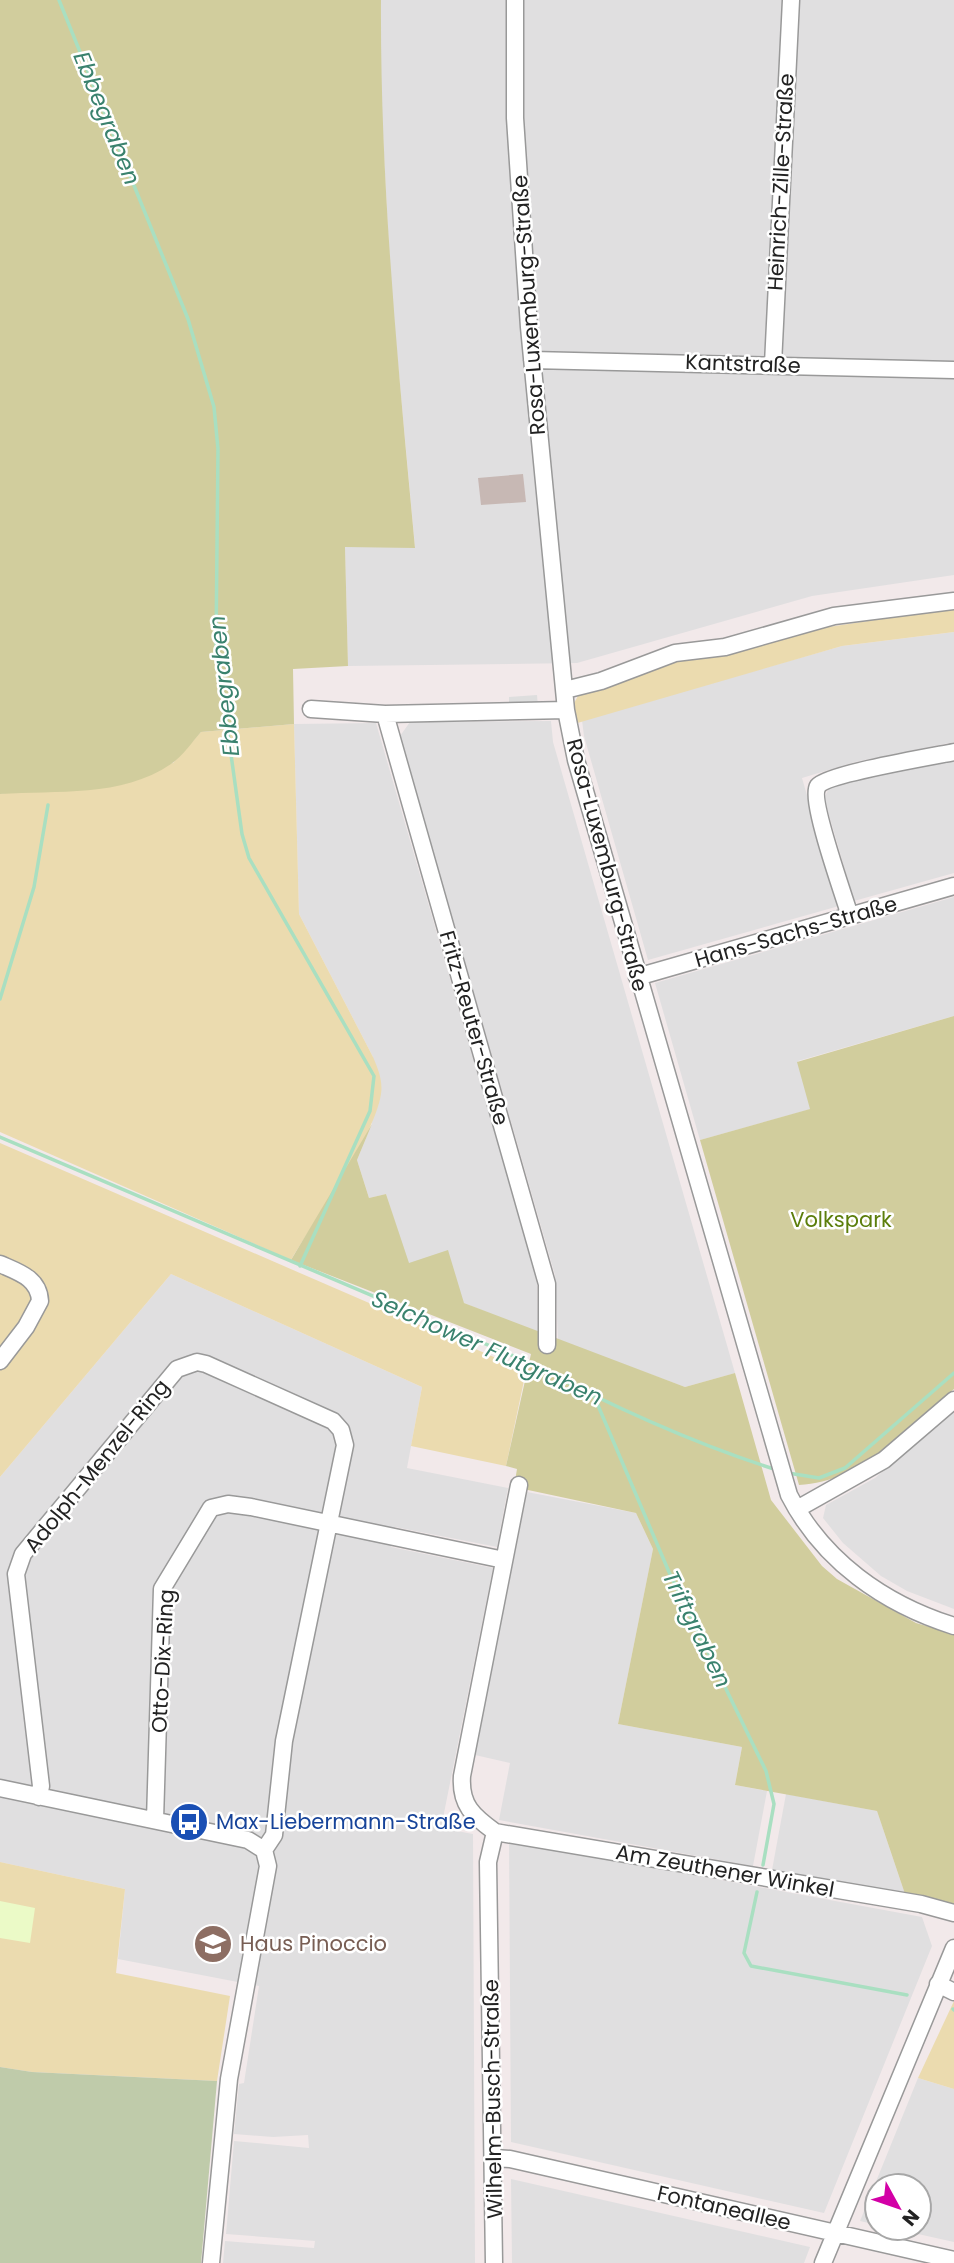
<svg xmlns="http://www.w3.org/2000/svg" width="954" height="2263" font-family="Poppins,sans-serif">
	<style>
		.residential { fill: #e0dfe0 }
		.construction { fill: #c7b8b4 }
		.grass { fill: #ebdbaf }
		.forest { fill: #d1cd9d }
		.cemetery { fill: #bfcbaa }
		.park { fill: #ebfac7 }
		.parking { fill: #dedede }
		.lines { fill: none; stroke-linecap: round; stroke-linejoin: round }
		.stream { stroke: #a9dfc1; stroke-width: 3.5 }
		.minor-casing { stroke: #999; stroke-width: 19 }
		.minor { stroke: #fff; stroke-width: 16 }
		.labels { text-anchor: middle; stroke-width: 5; stroke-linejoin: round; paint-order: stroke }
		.street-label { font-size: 21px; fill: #222; stroke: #fff }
		.park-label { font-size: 21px; fill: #5c7e0c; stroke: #fff }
		.transit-label { font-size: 21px; fill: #164399; stroke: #fff; text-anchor: start }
		.education-label { font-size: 21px; fill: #785e54; stroke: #fff; text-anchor: start }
		.water-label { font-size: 23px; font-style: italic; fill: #3a826e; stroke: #fff }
	</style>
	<rect width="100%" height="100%" fill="#f2e9ea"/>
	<path class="residential" d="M 381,0 L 954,0 L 954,575 L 812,596 L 577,663 L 348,666 L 345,547 L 415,547 L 391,288 L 381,97 Z
		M 954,632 L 954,742 L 855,762 L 802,778 L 839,906 L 648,960 L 584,736 L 582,720 L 842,646 Z
		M 551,721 L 553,742 L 735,1373 L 685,1387 L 558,1340 L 555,1275 L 400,736 L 410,722 Z
		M 376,723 L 537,1279 L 538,1333 L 464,1303 L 408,1263 L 386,1194 L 369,1198 L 357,1160 L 372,1124 L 373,1057 L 299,914 L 294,724 Z
		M 954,758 L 954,873 L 854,901 L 824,798 L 830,786 Z
		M 954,897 L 954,1016 L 798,1061 L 811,1109 L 700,1140 L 655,983 Z
		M 171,1274 L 422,1387 L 407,1468 L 508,1488 L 497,1547 L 395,1527 L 391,1547 L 493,1568 L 441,1828 L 473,1834 L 475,2263 L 223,2263 L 225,2241 L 314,2248 L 315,2241 L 226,2234 L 234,2141 L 309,2148 L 308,2135 L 273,2137 L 234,2134 L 239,2084 L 244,2083 L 259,1986 L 118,1959 L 125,1889 L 0,1862 L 0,1477 Z
		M 954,1410 L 954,1609 L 907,1591 L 881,1576 L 843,1543 L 823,1518 L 826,1505 L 875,1478 Z
		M 527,1492 L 636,1513 L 653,1549 L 618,1724 L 742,1747 L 735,1785 L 767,1791 L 753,1866 L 499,1820 L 510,1763 L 475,1755 Z
		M 786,1794 L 877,1811 L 905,1894 L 772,1870 Z
		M 509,1841 L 922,1917 L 932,1946 L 824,2213 L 511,2142 Z
		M 918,2078 L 954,2089 L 954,2242 L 891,2228 L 919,2228 L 919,2186 L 877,2186 L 877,2225 L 860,2221 Z
		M 511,2179 L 810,2247 L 804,2263 L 512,2263 Z"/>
	<path class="construction" d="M 523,474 L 526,502 L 481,505 L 478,478 Z"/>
	<path class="grass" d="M 954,608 L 954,632 L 842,646 L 574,724 L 572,707 L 580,692 L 661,662 L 802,631 Z
		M 294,724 L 299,914 L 373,1057 C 378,1069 383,1080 381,1094 C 374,1138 316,1218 291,1260 L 0,1132 L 0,794 L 173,763 L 201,732 Z
		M 0,1143 L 526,1371 L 506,1466 L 411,1446 L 422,1387 L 171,1274 L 0,1477 Z
		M 0,1862 L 125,1889 L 116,1973 L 230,1996 L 217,2081 L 32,2072 L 0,2067 Z
		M 954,2001 L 954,2089 L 918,2078 Z"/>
	<path class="forest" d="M 0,0 L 381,0 C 380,183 398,365 415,548 L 345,547 L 348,666 L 293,669 L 294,724 L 201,732 C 192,742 183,756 171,764 C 121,798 57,790 0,794 Z
		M 954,1016 L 954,1389 C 907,1430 864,1481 799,1485 L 700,1140 L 810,1109 L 797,1062 Z
		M 372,1124 L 357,1160 L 369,1198 L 386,1194 L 409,1263 L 448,1250 L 464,1303 L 685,1387 L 735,1373 L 771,1500 L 822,1566 L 837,1579 L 916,1623 L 954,1634 L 954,1905 L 905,1894 L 877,1811 L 735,1785 L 742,1747 L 618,1724 L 653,1549 L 636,1513 L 514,1487 L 517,1469 L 506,1466 L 531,1354 L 291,1260 Z"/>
	<path class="cemetery" d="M 0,2067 L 32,2072 L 217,2081 L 201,2263 L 0,2263 Z"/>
	<path class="park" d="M 0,1901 L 35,1908 L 30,1943 L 0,1938 Z"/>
	<path class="parking" d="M 537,695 L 538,707 L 509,707 L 509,697 Z"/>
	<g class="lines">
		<path class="stream" d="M 59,0 L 188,319 L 214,407 L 218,449 L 216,646 L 242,834 L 249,858 L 374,1076 L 370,1111 L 300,1266
			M 0,999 L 34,887 L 48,805
			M 0,1137 L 530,1363 C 609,1405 692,1443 777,1470
			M 594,1396 L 669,1572 L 766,1771 L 774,1804 L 763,1865
			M 788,1473 L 819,1478 L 845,1468 L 954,1373
			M 757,1892 L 744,1953 L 751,1966 L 907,1995
			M 953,2009 L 954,2010"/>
		<defs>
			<path id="minor" d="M 515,0 L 515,118 L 529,327 L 566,710 L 576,760 L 789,1495 C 823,1561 884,1604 954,1626
				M 532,360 L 954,370
				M 773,364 L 791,0
				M 565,690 L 601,681 L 675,653 L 725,647 L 834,616 L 954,601
				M 311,709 L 385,714 L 566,710
				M 385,714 L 547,1284 L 547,1345
				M 850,916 C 844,896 809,799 818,786 C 827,774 934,756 954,752
				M 637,977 L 954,886
				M 0,1264 C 18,1272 39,1278 40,1301 L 26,1327 L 0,1361
				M 519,1485 L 462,1776 C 460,1805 473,1816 495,1832 L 921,1904 L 954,1913
				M 797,1509 L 884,1460 L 954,1400
				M 0,1788 L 248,1840 L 264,1850
				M 39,1797 L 41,1786 L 16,1574 L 23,1554 L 177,1369 L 197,1362 L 206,1364 L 333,1421 L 341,1430 L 345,1445 L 284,1741 L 274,1835 L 264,1850 L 268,1866 L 229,2079 L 211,2263
				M 155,1820 L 162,1589 L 211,1508 L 228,1504 L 251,1507 L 504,1560
				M 938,1984 L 954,1992
				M 494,2158 L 510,2159 L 954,2260
				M 494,2263 L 488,1862 L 495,1832
				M 823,2263 L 954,1948"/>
		</defs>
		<use href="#minor" class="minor-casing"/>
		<use href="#minor" class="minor"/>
	</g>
	<defs>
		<symbol id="bus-disc" viewBox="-11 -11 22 22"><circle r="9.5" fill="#1a4fb4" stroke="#fff"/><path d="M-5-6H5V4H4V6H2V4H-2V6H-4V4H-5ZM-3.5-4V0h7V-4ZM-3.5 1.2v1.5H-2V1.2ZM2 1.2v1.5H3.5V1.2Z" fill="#fff"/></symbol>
		<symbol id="school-disc" viewBox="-11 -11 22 22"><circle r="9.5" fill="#8d6e63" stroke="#fff"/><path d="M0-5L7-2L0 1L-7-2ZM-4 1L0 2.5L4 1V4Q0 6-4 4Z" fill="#fff"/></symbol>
	</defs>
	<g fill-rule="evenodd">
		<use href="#bus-disc" x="167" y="1800" width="44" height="44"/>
		<use href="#school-disc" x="191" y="1922" width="44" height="44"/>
	</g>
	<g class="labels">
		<g class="street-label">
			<text transform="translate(781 182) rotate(-87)" y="7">Heinrich-Zille-Straße</text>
			<text transform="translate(529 305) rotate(-94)" y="7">Rosa-Luxemburg-Straße</text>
			<text transform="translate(743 364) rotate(2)" y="7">Kantstraße</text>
			<text transform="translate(607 865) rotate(75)" y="7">Rosa-Luxemburg-Straße</text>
			<text transform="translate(796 932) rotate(-16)" y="7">Hans-Sachs-Straße</text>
			<text transform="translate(474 1028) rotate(74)" y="7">Fritz-Reuter-Straße</text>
			<text transform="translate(97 1466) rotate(-51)" y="7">Adolph-Menzel-Ring</text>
			<text transform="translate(163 1661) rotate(-87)" y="7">Otto-Dix-Ring</text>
			<text transform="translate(725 1871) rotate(10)" y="7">Am Zeuthener Winkel</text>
			<text transform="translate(493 2099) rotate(-91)" y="7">Wilhelm-Busch-Straße</text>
			<text transform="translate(724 2208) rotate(13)" y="7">Fontaneallee</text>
		</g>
		<g class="park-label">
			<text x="841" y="1227">Volkspark</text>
		</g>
		<g class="transit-label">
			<text x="216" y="1829">Max-Liebermann-Straße</text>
		</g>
		<g class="education-label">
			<text x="240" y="1951">Haus Pinoccio</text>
		</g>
		<g class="water-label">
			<text transform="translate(107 118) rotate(68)" y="8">Ebbegraben</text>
			<text transform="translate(224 686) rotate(-96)" y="8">Ebbegraben</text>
			<text transform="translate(487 1348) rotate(24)" y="8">Selchower Flutgraben</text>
			<text transform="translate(697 1629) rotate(64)" y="8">Triftgraben</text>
		</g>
	</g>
	<g transform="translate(898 2207) rotate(130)"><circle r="33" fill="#ffffff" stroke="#a7a7a7" stroke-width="2"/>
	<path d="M0-5L12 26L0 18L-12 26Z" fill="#d300a6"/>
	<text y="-10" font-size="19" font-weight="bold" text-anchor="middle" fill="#222222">N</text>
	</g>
</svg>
